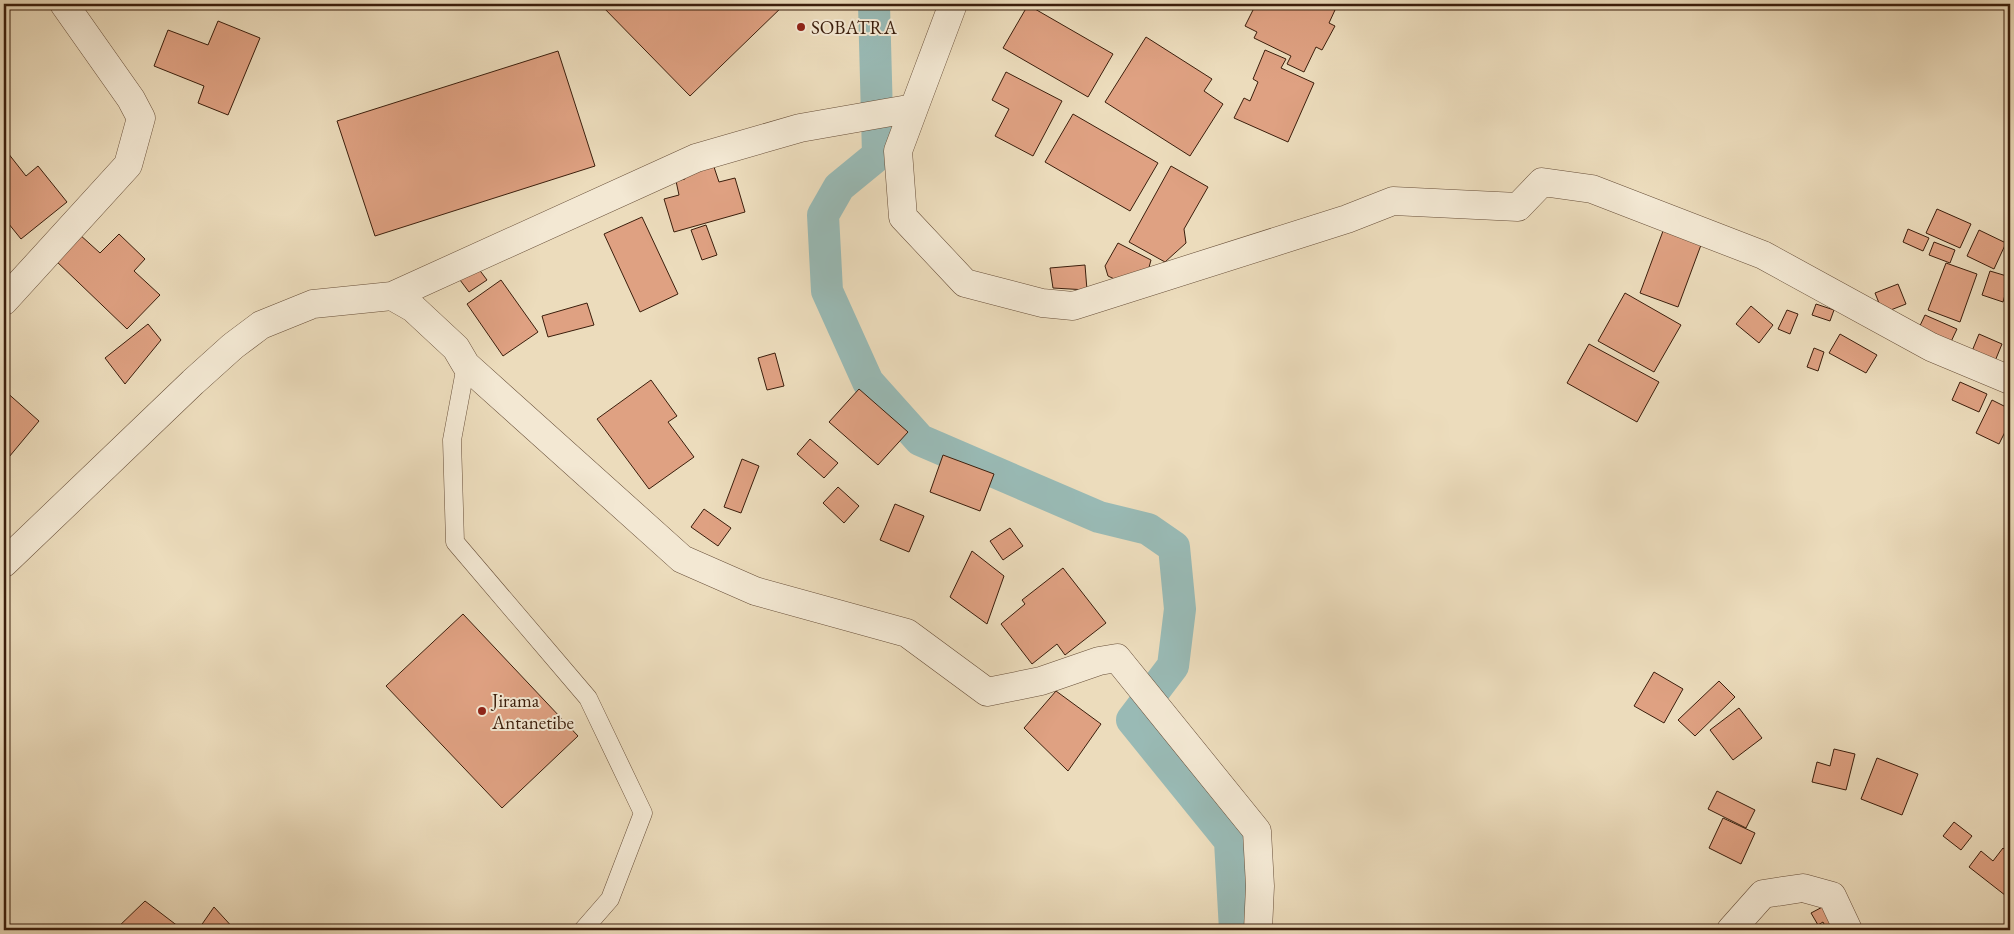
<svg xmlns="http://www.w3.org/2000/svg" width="2014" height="934" font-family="'EB Garamond',serif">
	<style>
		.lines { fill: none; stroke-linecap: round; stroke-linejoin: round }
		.canal { stroke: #99bab5; stroke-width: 32 }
		.building { fill: #dfa182; stroke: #3b1e0c }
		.lane-casing { stroke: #674e38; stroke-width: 19 }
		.street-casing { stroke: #674e38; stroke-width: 29 }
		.lane { stroke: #f3e8d3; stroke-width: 18 }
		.street { stroke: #f3e8d3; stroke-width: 28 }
		.poi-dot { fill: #8f2418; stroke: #f3e8d3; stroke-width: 2 }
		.labels { text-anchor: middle; stroke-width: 4; stroke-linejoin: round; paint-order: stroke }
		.poi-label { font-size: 19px; fill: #3b1e0c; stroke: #f3e8d3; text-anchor: start }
	</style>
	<rect width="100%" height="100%" fill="#ecdcbc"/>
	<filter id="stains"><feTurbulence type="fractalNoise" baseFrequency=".004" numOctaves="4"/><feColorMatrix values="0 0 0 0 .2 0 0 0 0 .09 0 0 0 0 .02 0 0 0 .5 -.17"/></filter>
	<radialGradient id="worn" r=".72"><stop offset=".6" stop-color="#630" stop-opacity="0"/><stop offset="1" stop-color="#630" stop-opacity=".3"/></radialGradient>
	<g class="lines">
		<path class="canal" d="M 874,4 L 878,155 L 839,187 L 823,215 L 827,291 L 868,382 L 920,440 L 1099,517 L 1148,529 L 1174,547 L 1180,609 L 1173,666 L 1132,720 L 1230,841 L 1235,930"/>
	</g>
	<path class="building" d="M 600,4 L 785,4 L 690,96 Z
		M 1256,4 L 1321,4 L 1335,10 L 1329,23 L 1335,26 L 1322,50 L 1316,47 L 1304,72 L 1287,64 L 1291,56 L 1254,38 L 1257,32 L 1245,26 Z
		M 1028,5 L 1113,54 L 1088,97 L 1003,48 Z
		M 218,21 L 260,38 L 228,115 L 198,103 L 204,86 L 154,66 L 168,30 L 208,45 Z
		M 1146,37 L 1212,79 L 1204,91 L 1223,104 L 1190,156 L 1105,102 Z
		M 1265,50 L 1286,59 L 1281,68 L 1314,83 L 1288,142 L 1234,118 L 1244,98 L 1250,101 L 1258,82 L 1253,79 Z
		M 558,51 L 595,166 L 375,236 L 337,121 Z
		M 1006,72 L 1062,101 L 1033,156 L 995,136 L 1009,109 L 992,100 Z
		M 1073,114 L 1158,163 L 1130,211 L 1045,162 Z
		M 4,148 L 26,176 L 38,166 L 67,202 L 21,239 L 4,218 Z
		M 713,164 L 719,182 L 735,178 L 745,212 L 674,232 L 664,199 L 679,195 L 676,181 L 685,179 L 683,172 Z
		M 1171,166 L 1208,187 L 1184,229 L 1186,243 L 1165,262 L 1129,242 Z
		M 1937,209 L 1971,224 L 1960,248 L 1926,233 Z
		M 642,217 L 678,294 L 640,312 L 604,234 Z
		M 706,225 L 717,255 L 702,260 L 691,230 Z
		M 1908,229 L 1929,238 L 1923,251 L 1903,242 Z
		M 1979,230 L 2006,243 L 1994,269 L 1967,256 Z
		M 1663,231 L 1701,245 L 1678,307 L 1640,293 Z
		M 79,234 L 100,253 L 119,234 L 145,259 L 134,271 L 160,295 L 127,329 L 54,259 Z
		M 1934,242 L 1955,250 L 1950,263 L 1929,255 Z
		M 1118,243 L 1151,260 L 1148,271 L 1125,284 L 1108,276 L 1105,266 Z
		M 1946,263 L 1977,274 L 1960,322 L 1928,310 Z
		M 475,264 L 487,280 L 469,292 L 457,276 Z
		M 1085,265 L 1087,290 L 1053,288 L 1050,268 Z
		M 1990,271 L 2010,277 L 2003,302 L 1982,295 Z
		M 501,280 L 538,332 L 503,356 L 467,304 Z
		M 1898,284 L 1906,304 L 1883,313 L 1875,293 Z
		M 1625,293 L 1681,325 L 1654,372 L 1598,341 Z
		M 587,303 L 594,325 L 548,337 L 542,316 Z
		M 1816,304 L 1834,310 L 1830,321 L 1812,315 Z
		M 1751,306 L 1773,325 L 1759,343 L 1736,324 Z
		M 1787,310 L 1798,314 L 1790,334 L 1778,329 Z
		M 1925,315 L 1957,329 L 1949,346 L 1917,332 Z
		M 148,324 L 161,340 L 125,384 L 105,358 Z
		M 1840,334 L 1877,355 L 1866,373 L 1829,353 Z
		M 1979,334 L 2002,344 L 1993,366 L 1970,356 Z
		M 1589,344 L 1659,382 L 1637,422 L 1567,383 Z
		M 1814,348 L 1824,352 L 1818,371 L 1807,367 Z
		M 775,353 L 784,386 L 767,390 L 758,358 Z
		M 651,380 L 677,416 L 668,422 L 694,457 L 649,489 L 597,419 Z
		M 1960,382 L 1987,394 L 1979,412 L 1952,400 Z
		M 859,389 L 908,432 L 878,465 L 829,422 Z
		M 4,390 L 39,421 L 4,463 Z
		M 1992,400 L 2010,409 L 2010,422 L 1999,444 L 1976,433 Z
		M 810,439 L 838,463 L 824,478 L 797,454 Z
		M 943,455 L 994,474 L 980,511 L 930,492 Z
		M 742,459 L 759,466 L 741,513 L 724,507 Z
		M 838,487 L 859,506 L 844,523 L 823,503 Z
		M 895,504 L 924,516 L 909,552 L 880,540 Z
		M 704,509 L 731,528 L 718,546 L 691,527 Z
		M 1010,528 L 1023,546 L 1003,560 L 990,541 Z
		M 972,551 L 1004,576 L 987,624 L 950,597 Z
		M 1063,568 L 1106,623 L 1065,655 L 1057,644 L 1032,664 L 1001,624 L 1025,604 L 1022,600 Z
		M 463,614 L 578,736 L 502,808 L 386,686 Z
		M 1654,672 L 1683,689 L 1664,723 L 1634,706 Z
		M 1719,681 L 1735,697 L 1695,736 L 1678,720 Z
		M 1056,691 L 1101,724 L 1068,771 L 1024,728 Z
		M 1739,708 L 1762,738 L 1733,760 L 1710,730 Z
		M 1834,749 L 1855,754 L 1846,790 L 1812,782 L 1817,762 L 1830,766 Z
		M 1877,758 L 1918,774 L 1902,815 L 1861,799 Z
		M 1717,791 L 1755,810 L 1746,828 L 1708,809 Z
		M 1723,818 L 1755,833 L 1741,864 L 1709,848 Z
		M 1954,822 L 1972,836 L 1961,850 L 1943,836 Z
		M 2003,848 L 2010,854 L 2010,899 L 1969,867 L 1981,851 L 1993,861 Z
		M 145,901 L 183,930 L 115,930 Z
		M 1830,903 L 1841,930 L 1827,930 L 1823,922 L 1818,925 L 1811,913 Z
		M 214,907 L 235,930 L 198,930 Z"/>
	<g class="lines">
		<defs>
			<path id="lane" d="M 466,365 L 452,440 L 455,542 L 588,698 L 643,813 L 610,899 L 583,930"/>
			<path id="street" d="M 914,108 L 898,151 L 903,217 L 965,283 L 1042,303 L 1073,306 L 1347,219 L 1393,201 L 1518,207 L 1542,182 L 1592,189 L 1763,255 L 1931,347 L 2010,380
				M 392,296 L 696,158 L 800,128 L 914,108 L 953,4
				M 4,301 L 128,165 L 141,118 L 131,99 L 64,4
				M 4,563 L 193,382 L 233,346 L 261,325 L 313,304 L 392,296 L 413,308 L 456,348 L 466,365 L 682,559 L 755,591 L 907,633 L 987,692 L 1041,681 L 1099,661 L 1117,658 L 1257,831 L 1260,886 L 1258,930
				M 1731,930 L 1763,894 L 1803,888 L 1832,896 L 1848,930"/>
		</defs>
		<use href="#lane" class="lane-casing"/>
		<use href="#street" class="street-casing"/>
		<use href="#lane" class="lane"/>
		<use href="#street" class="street"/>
	</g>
	<g class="poi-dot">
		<circle cx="801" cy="27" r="5"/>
		<circle cx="482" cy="711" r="5"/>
	</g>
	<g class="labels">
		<g class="poi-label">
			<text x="811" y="34">SOBATRA</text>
			<text x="492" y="707">Jirama<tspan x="492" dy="22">Antanetibe</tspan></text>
		</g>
	</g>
	<rect width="2014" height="934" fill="none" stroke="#ecdcbc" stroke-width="20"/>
	<rect x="5" y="5" width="2004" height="924" fill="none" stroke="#3b1e0c" stroke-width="2.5"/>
	<rect x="10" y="10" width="1994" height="914" fill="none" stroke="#3b1e0c"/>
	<rect width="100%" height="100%" filter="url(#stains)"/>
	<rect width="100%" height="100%" fill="url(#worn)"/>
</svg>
